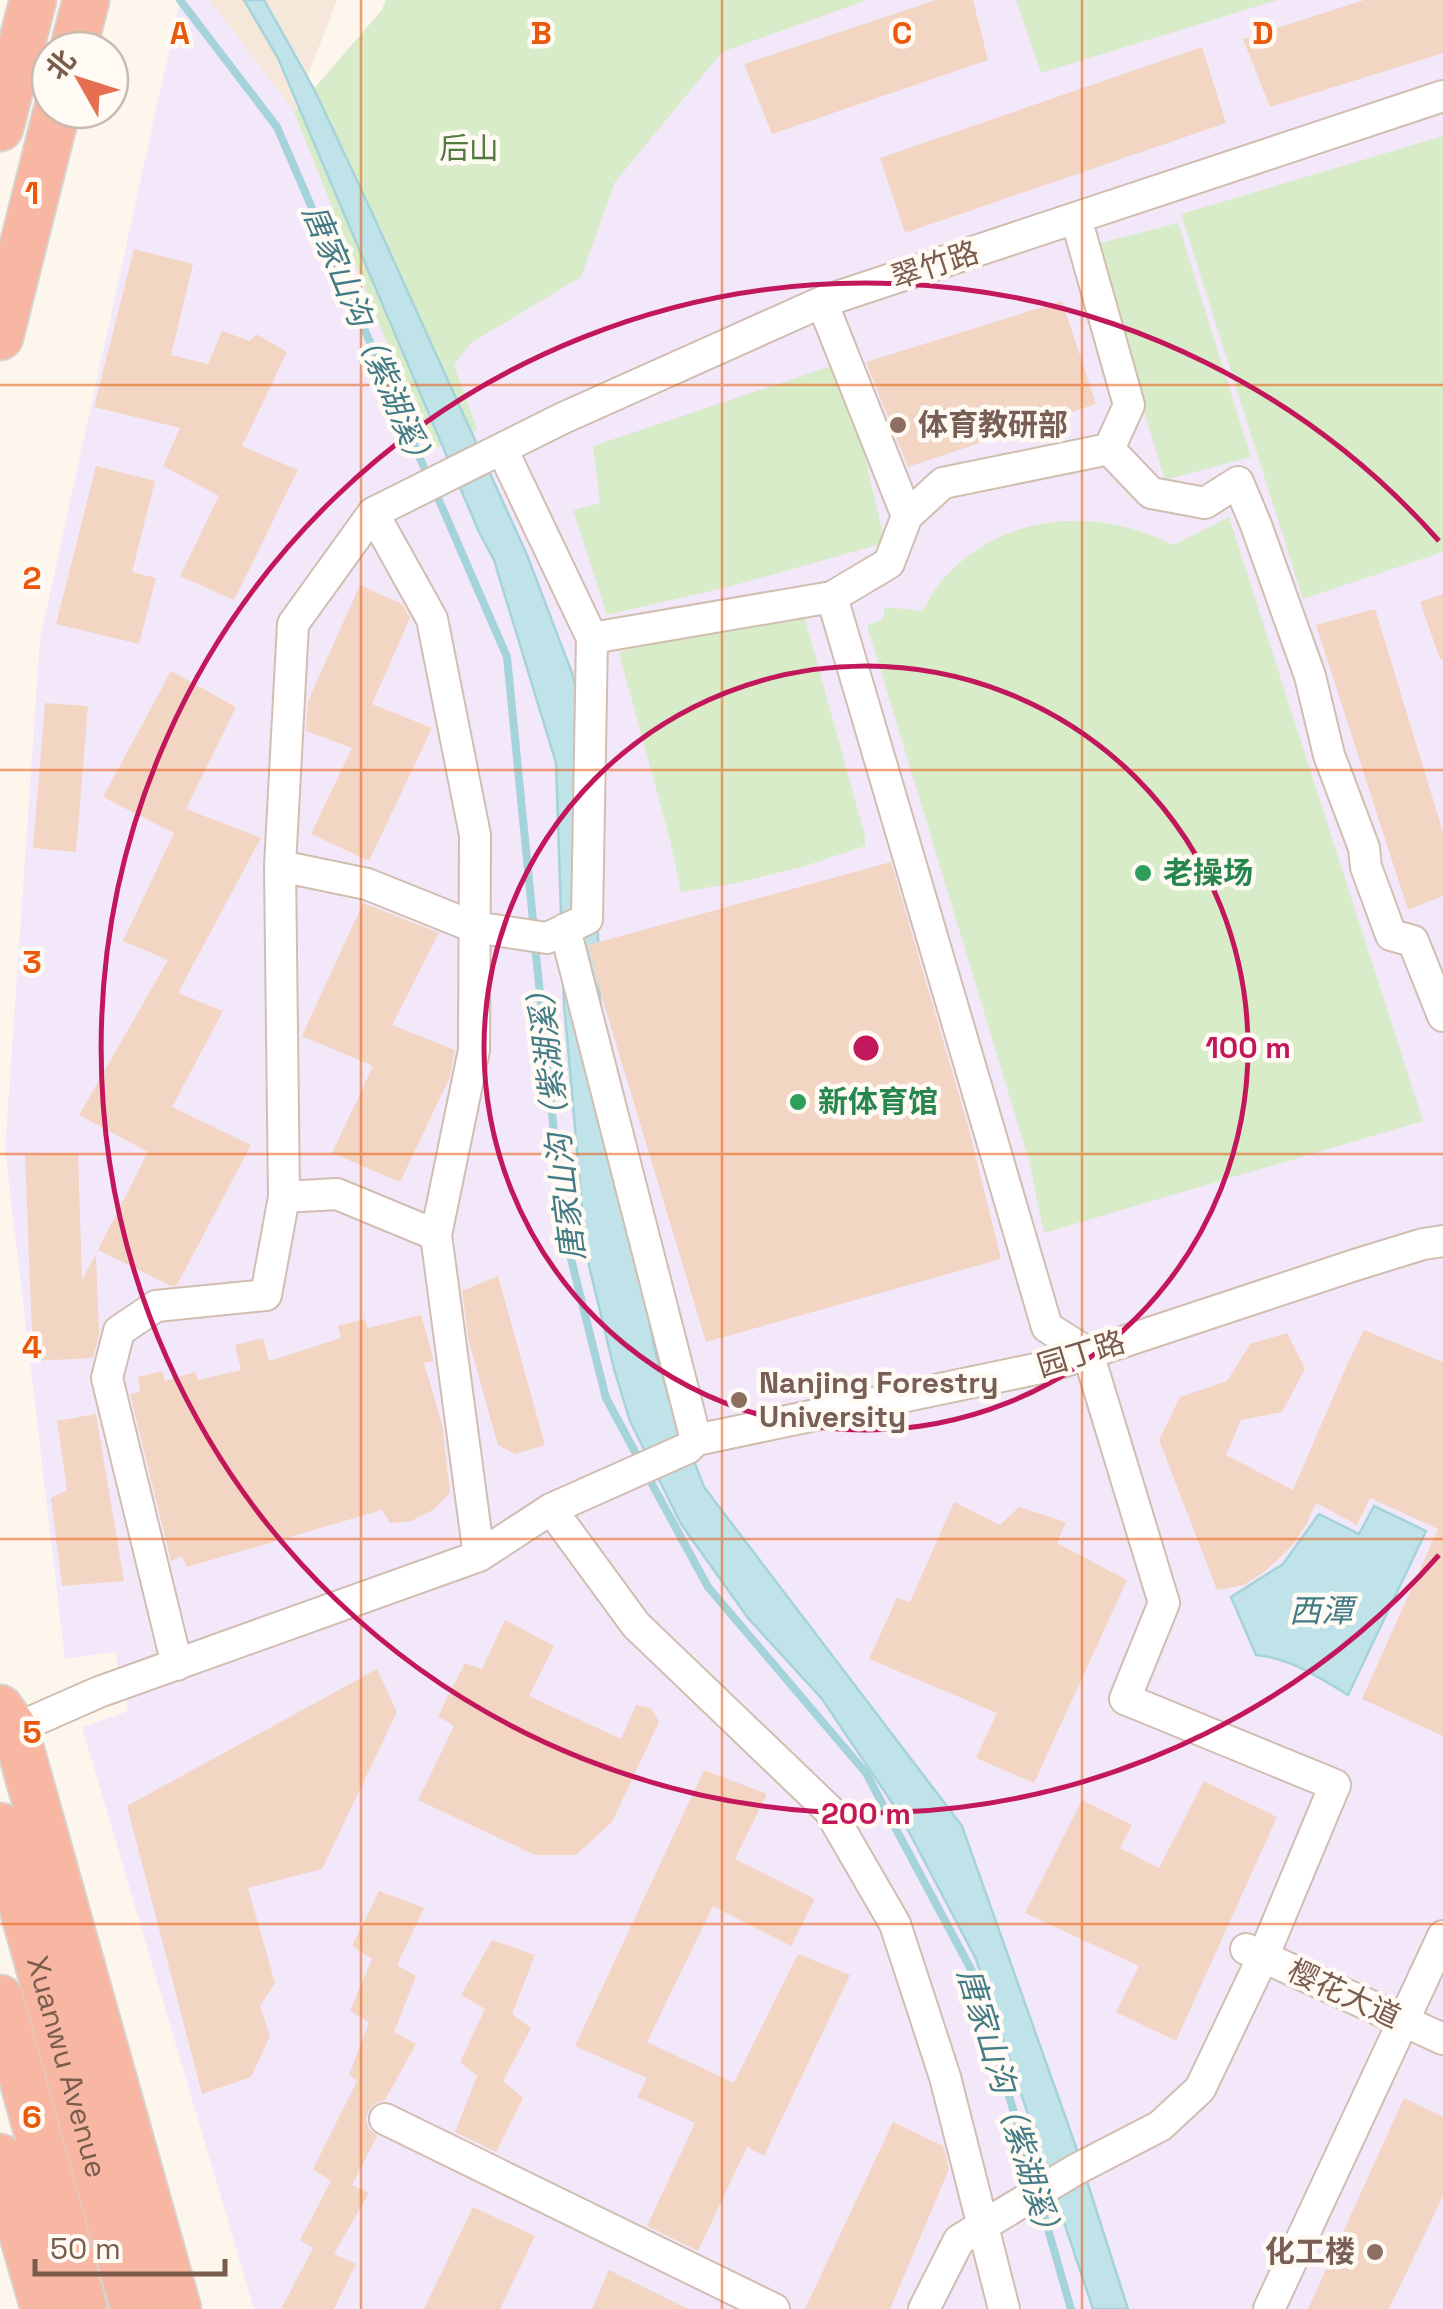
<svg xmlns="http://www.w3.org/2000/svg" width="1443" height="2309" font-family="'Space Grotesk','Noto Sans SC',sans-serif">
	<style>
		.residential { fill: #f5e8da }
		.education { fill: #f3e8fa }
		.green { fill: #d8ecc9 }
		.water { fill: #bfe3e8; stroke: #a5d3da; stroke-width: 2.5 }
		.lines { fill: none; stroke-linecap: round; stroke-linejoin: round }
		.stream { stroke: #a5d3da; stroke-width: 8 }
		.building { fill: #f3d5c3 }
		.minor-casing { stroke: #d1beb0; stroke-width: 34 }
		.highway-casing { stroke: #dad1cd; stroke-width: 49 }
		.minor { stroke: #fff; stroke-width: 30 }
		.highway { stroke: #f7b7a3; stroke-width: 45 }
		.grid { fill: none; stroke: #e8590c; stroke-width: 2.5; stroke-opacity: 0.55 }
		.ring { fill: none; stroke: #c2185b; stroke-width: 5 }
		.education-dot { fill: #8d6e63; stroke: #fffaf3; stroke-width: 4 }
		.leisure-dot { fill: #2e9e5b; stroke: #fffaf3; stroke-width: 4 }
		.labels { text-anchor: middle; stroke-width: 9; stroke-linejoin: round; paint-order: stroke }
		.park-label { font-size: 30px; fill: #537a41; stroke: #fffaf3 }
		.street-label { font-size: 30px; fill: #7a5c4d; stroke: #fffaf3 }
		.education-label { font-size: 30px; font-weight: bold; fill: #785e54; stroke: #fffaf3; text-anchor: start }
		.leisure-label { font-size: 30px; font-weight: bold; fill: #27864d; stroke: #fffaf3; text-anchor: start }
		.water-label { font-size: 32px; font-style: italic; fill: #437c86; stroke: #fffaf3 }
		.grid-label { font-size: 32px; text-anchor: middle; font-weight: bold; fill: #e8590c; stroke: #fffaf3; stroke-width: 9; stroke-linejoin: round; paint-order: stroke }
		.centre { fill: #c2185b; stroke: #fffaf3; stroke-width: 5 }
		.ring-label { font-size: 30px; text-anchor: middle; font-weight: bold; fill: #c2185b; stroke: #fffaf3; stroke-width: 9; stroke-linejoin: round; paint-order: stroke }
	</style>
	<rect width="100%" height="100%" fill="#fdf6ec"/>
	<path class="residential" d="M 209,0 L 337,0 L 294,112 Z"/>
	<path class="education" d="M 180,0 L 209,0 L 294,111 L 382,10 L 386,0 L 1443,0 L 1443,2309 L 254,2309 L 82,1727 L 128,1711 L 115,1652 L 65,1659 L 5,1150 L 40,639 Z"/>
	<path class="green" d="M 386,0 L 867,0 L 722,52 L 615,182 L 581,277 L 471,343 L 454,365 L 477,430 L 430,450 L 294,112 L 382,10 Z
		M 1016,0 L 1278,0 L 1041,73 Z
		M 1443,136 L 1443,552 L 1303,599 L 1181,214 Z
		M 1178,223 L 1251,457 L 1165,480 L 1093,245 Z
		M 843,362 L 885,543 L 724,588 L 607,615 L 573,510 L 600,503 L 593,446 Z
		M 1229,517 L 1423,1121 L 1044,1233 L 1029,1161 L 867,625 L 883,619 L 885,607 L 923,611 C 929,600 935,587 944,578 C 1005,512 1096,506 1173,545 Z
		M 801,604 L 865,836 L 865,846 L 802,867 L 741,882 L 681,892 L 670,840 L 619,653 L 660,634 Z"/>
	<path class="water" d="M 244,0 L 264,0 L 315,91 L 373,215 L 527,555 L 572,673 L 594,763 L 595,853 L 601,1024 L 611,1107 L 654,1348 L 669,1397 L 704,1487 L 962,1826 L 1076,2147 L 1128,2309 L 1093,2309 L 976,1959 L 899,1813 L 822,1699 L 748,1618 L 681,1524 L 630,1421 L 614,1369 L 586,1253 L 564,1003 L 556,763 L 494,560 L 479,532 L 278,58 Z
		M 1374,1506 L 1426,1531 L 1348,1695 C 1320,1678 1290,1658 1256,1655 L 1231,1597 L 1283,1564 L 1319,1514 L 1359,1534 Z"/>
	<g class="lines">
		<path class="stream" d="M 180,0 L 277,127 L 429,479
			M 435,491 L 507,657 L 534,931
			M 535,945 L 564,1231 L 606,1398 L 640,1461
			M 646,1473 L 708,1587 L 866,1773 L 974,1975 L 1035,2185
			M 1039,2198 L 1071,2309"/>
	</g>
	<path class="building" d="M 936,0 L 973,0 L 988,60 L 772,134 L 744,64 Z
		M 1364,0 L 1443,0 L 1443,53 L 1270,107 L 1243,39 Z
		M 1202,47 L 1226,123 L 905,233 L 880,158 Z
		M 134,249 L 193,264 L 171,355 L 208,364 L 222,331 L 250,341 L 256,334 L 287,352 L 242,446 L 298,470 L 234,600 L 180,576 L 219,496 L 163,466 L 180,428 L 94,407 Z
		M 1062,301 L 1096,404 L 908,467 L 866,362 Z
		M 96,466 L 155,481 L 132,572 L 156,578 L 139,644 L 56,624 Z
		M 360,585 L 402,604 L 410,618 L 372,704 L 432,728 L 369,861 L 311,834 L 352,748 L 306,731 L 308,701 Z
		M 1443,594 L 1443,659 L 1440,659 L 1420,602 Z
		M 1375,609 L 1443,832 L 1443,896 L 1408,910 L 1316,625 Z
		M 171,671 L 236,707 L 186,809 L 261,838 L 178,993 L 223,1011 L 172,1107 L 251,1145 L 177,1285 L 171,1286 L 98,1250 L 148,1152 L 79,1115 L 168,960 L 123,941 L 174,833 L 103,797 Z
		M 45,703 L 88,706 L 76,852 L 33,848 Z
		M 891,862 L 969,1129 L 1001,1259 L 706,1342 L 601,994 L 588,945 Z
		M 363,903 L 439,933 L 392,1025 L 455,1050 L 449,1079 L 400,1182 L 332,1153 L 373,1066 L 302,1036 Z
		M 78,1153 L 82,1280 L 96,1254 L 99,1335 L 93,1358 L 33,1361 L 25,1155 Z
		M 498,1276 L 545,1445 L 515,1454 L 498,1445 L 469,1342 L 462,1291 Z
		M 421,1315 L 434,1361 L 424,1363 L 442,1424 L 450,1493 L 433,1510 L 411,1521 L 390,1523 L 382,1510 L 187,1567 L 182,1556 L 171,1561 L 130,1394 L 140,1392 L 138,1377 L 162,1371 L 165,1381 L 195,1372 L 198,1380 L 241,1370 L 235,1345 L 263,1338 L 269,1361 L 341,1338 L 338,1326 L 365,1319 L 368,1328 Z
		M 1364,1330 L 1443,1362 L 1443,1736 L 1362,1699 L 1438,1529 L 1370,1498 L 1357,1525 L 1316,1503 L 1306,1525 L 1291,1547 L 1264,1572 L 1244,1585 L 1217,1590 L 1159,1440 L 1180,1397 L 1227,1381 L 1250,1344 L 1287,1333 L 1305,1369 L 1282,1412 L 1241,1420 L 1226,1455 L 1293,1490 L 1346,1367 Z
		M 96,1414 L 124,1581 L 62,1586 L 51,1498 L 67,1490 L 57,1421 Z
		M 954,1502 L 1000,1525 L 1019,1507 L 1066,1522 L 1057,1543 L 1127,1580 L 1034,1783 L 976,1758 L 997,1713 L 869,1659 L 897,1598 L 910,1602 Z
		M 505,1620 L 554,1646 L 529,1696 L 621,1739 L 636,1705 L 651,1708 L 659,1722 L 612,1822 L 576,1855 L 535,1855 L 418,1800 L 454,1726 L 438,1716 L 465,1663 L 482,1669 Z
		M 377,1669 L 397,1712 L 322,1869 L 248,1888 L 275,1983 L 260,2006 L 270,2036 L 251,2077 L 202,2094 L 127,1806 Z
		M 704,1770 L 767,1794 L 735,1859 L 815,1899 L 791,1946 L 713,1906 L 647,2042 L 734,2083 L 798,1954 L 850,1975 L 764,2156 L 747,2147 L 698,2251 L 647,2226 L 695,2123 L 637,2097 L 647,2078 L 575,2046 Z
		M 1204,1781 L 1277,1817 L 1176,2041 L 1116,2012 L 1139,1966 L 1025,1913 L 1082,1800 L 1132,1825 L 1120,1848 L 1159,1868 Z
		M 379,1891 L 424,1908 L 397,1965 L 416,1976 L 394,2032 L 416,2044 L 385,2100 L 375,2103 L 368,2112 L 366,2119 L 369,2129 L 377,2136 L 352,2185 L 369,2193 L 334,2254 L 356,2264 L 334,2309 L 281,2309 L 313,2248 L 300,2240 L 331,2181 L 313,2169 L 357,2081 L 349,2075 L 369,2022 L 350,2011 L 372,1959 L 352,1946 Z
		M 492,1940 L 535,1955 L 512,2014 L 531,2028 L 503,2081 L 523,2098 L 496,2152 L 455,2132 L 477,2076 L 460,2062 L 485,2009 L 461,1995 Z
		M 1404,2098 L 1443,2117 L 1443,2196 L 1389,2309 L 1308,2309 Z
		M 893,2122 L 943,2146 L 949,2169 L 890,2309 L 805,2309 Z
		M 473,2207 L 535,2236 L 500,2309 L 424,2309 Z
		M 609,2270 L 688,2309 L 592,2309 Z"/>
	<g class="lines">
		<defs>
			<path id="minor" d="M 1076,218 L 1129,405 L 1109,449
				M 822,302 L 907,516
				M 502,449 L 592,638
				M 832,597 L 889,563 L 907,516 L 943,483 L 1109,449 L 1151,493 L 1205,503 L 1238,482 L 1256,525 L 1310,676 L 1329,755 L 1364,848 L 1366,867 L 1391,935 L 1413,941 L 1443,1016
				M 280,866 L 367,884 L 474,927 L 547,938 L 587,919 L 592,638 L 832,597 L 1047,1327 L 1088,1353 L 1164,1603 L 1125,1699 L 1335,1785 L 1263,1957 L 1200,2089 L 1160,2126 L 1075,2170 L 959,2240 L 924,2309
				M 565,929 L 696,1440
				M 284,1197 L 280,866 L 293,624 L 373,513
				M 551,1509 L 636,1625 L 829,1810 L 895,1924 L 945,2077 L 1004,2309
				M 479,1556 L 436,1235 L 474,1050 L 475,835 L 432,619 L 373,513 L 561,419 L 822,302 L 1443,96
				M 177,1665 L 107,1378 L 119,1331 L 156,1306 L 266,1295 L 284,1197 L 337,1194 L 436,1235
				M 15,1729 L 99,1692 L 479,1556 L 551,1509 L 688,1448 L 696,1440 L 1050,1366 L 1355,1265 L 1423,1244 L 1443,1241
				M 1246,1949 L 1443,2039
				M 385,2119 L 774,2309
				M 1269,2309 L 1443,1936"/>
			<g id="highway">
				<path d="M 73,50 L 86,0"/>
				<path d="M 0,128 L 33,0"/>
				<path d="M 0,337 L 57,110"/>
				<path d="M 0,1708 L 15,1729 L 178,2309"/>
				<path id="s1" d="M 0,1826 L 134,2309"/>
				<path d="M 0,1998 L 63,2225 L 84,2309"/>
				<path d="M 0,2157 L 44,2309"/>
			</g>
		</defs>
		<use href="#minor" class="minor-casing"/>
		<use href="#highway" class="highway-casing"/>
		<use href="#minor" class="minor"/>
		<use href="#highway" class="highway"/>
	</g>
	<path class="grid" d="M 361,0 L 361,2309M 722,0 L 722,2309M 1082,0 L 1082,2309M 0,385 L 1443,385M 0,770 L 1443,770M 0,1154 L 1443,1154M 0,1539 L 1443,1539M 0,1924 L 1443,1924"/>
	<g class="ring">
		<circle cx="866" cy="1048" r="382"/>
		<path d="M1439 1555A765 765 0 1 1 1439 541"/>
	</g>
	<g class="education-dot">
		<circle cx="898" cy="425" r="10"/>
		<circle cx="739" cy="1400" r="10"/>
		<circle cx="1375" cy="2252" r="10"/>
	</g>
	<g class="leisure-dot">
		<circle cx="1143" cy="873" r="10"/>
		<circle cx="798" cy="1102" r="10"/>
	</g>
	<g class="labels">
		<g class="park-label">
			<text x="469" y="159">后山</text>
		</g>
		<g class="street-label">
			<text transform="translate(935 265) rotate(-18)" y="10">翠竹路</text>
			<text transform="translate(1081 1354) rotate(-17)" y="10">园丁路</text>
			<text transform="translate(1344 1994) rotate(25)" y="10">樱花大道</text>
			<text dy="10" stroke="none"><textPath href="#s1" startOffset="250">Xuanwu Avenue</textPath></text>
		</g>
		<g class="education-label">
			<text x="918" y="435">体育教研部</text>
			<text x="759" y="1393">Nanjing Forestry<tspan x="759" dy="34">University</tspan></text>
			<text x="1355" y="2262" text-anchor="end">化工楼</text>
		</g>
		<g class="leisure-label">
			<text x="1163" y="883">老操场</text>
			<text x="818" y="1112">新体育馆</text>
		</g>
		<g class="water-label">
			<text transform="translate(369 339) rotate(67)" y="11">唐家山沟（紫湖溪）</text>
			<text transform="translate(556 1118) rotate(-97)" y="11">唐家山沟（紫湖溪）</text>
			<text x="1321" y="1622">西潭</text>
			<text transform="translate(1010 2107) rotate(73)" y="11">唐家山沟（紫湖溪）</text>
		</g>
	</g>
	<g class="grid-label">
		<text x="180" y="44">A</text>
		<text x="541" y="44">B</text>
		<text x="902" y="44">C</text>
		<text x="1263" y="44">D</text>
		<text x="32" y="204">1</text>
		<text x="32" y="589">2</text>
		<text x="32" y="973">3</text>
		<text x="32" y="1358">4</text>
		<text x="32" y="1743">5</text>
		<text x="32" y="2128">6</text>
	</g>
	<circle cx="866" cy="1048" r="15" class="centre"/>
	<g class="ring-label">
		<text x="1248" y="1058">100 m</text>
		<text x="866" y="1824">200 m</text>
	</g>
	<g transform="translate(80 80) rotate(309)"><circle r="48" fill="#fffaf3" stroke="#cabbb1" stroke-width="2.5"/>
	<path d="M0-8L18 38L0 25L-18 38Z" fill="#e76f51"/>
	<text y="-15" font-size="28" font-weight="bold" text-anchor="middle" fill="#7a5c4d">北</text>
	</g>
	<path d="M35 2259v15h190v-15" fill="none" stroke="#7a5c4d" stroke-width="5"/>
	<text x="50" y="2259" font-size="30" fill="#7a5c4d" stroke="#fffaf3" stroke-width="8" paint-order="stroke">50 m</text>
</svg>
